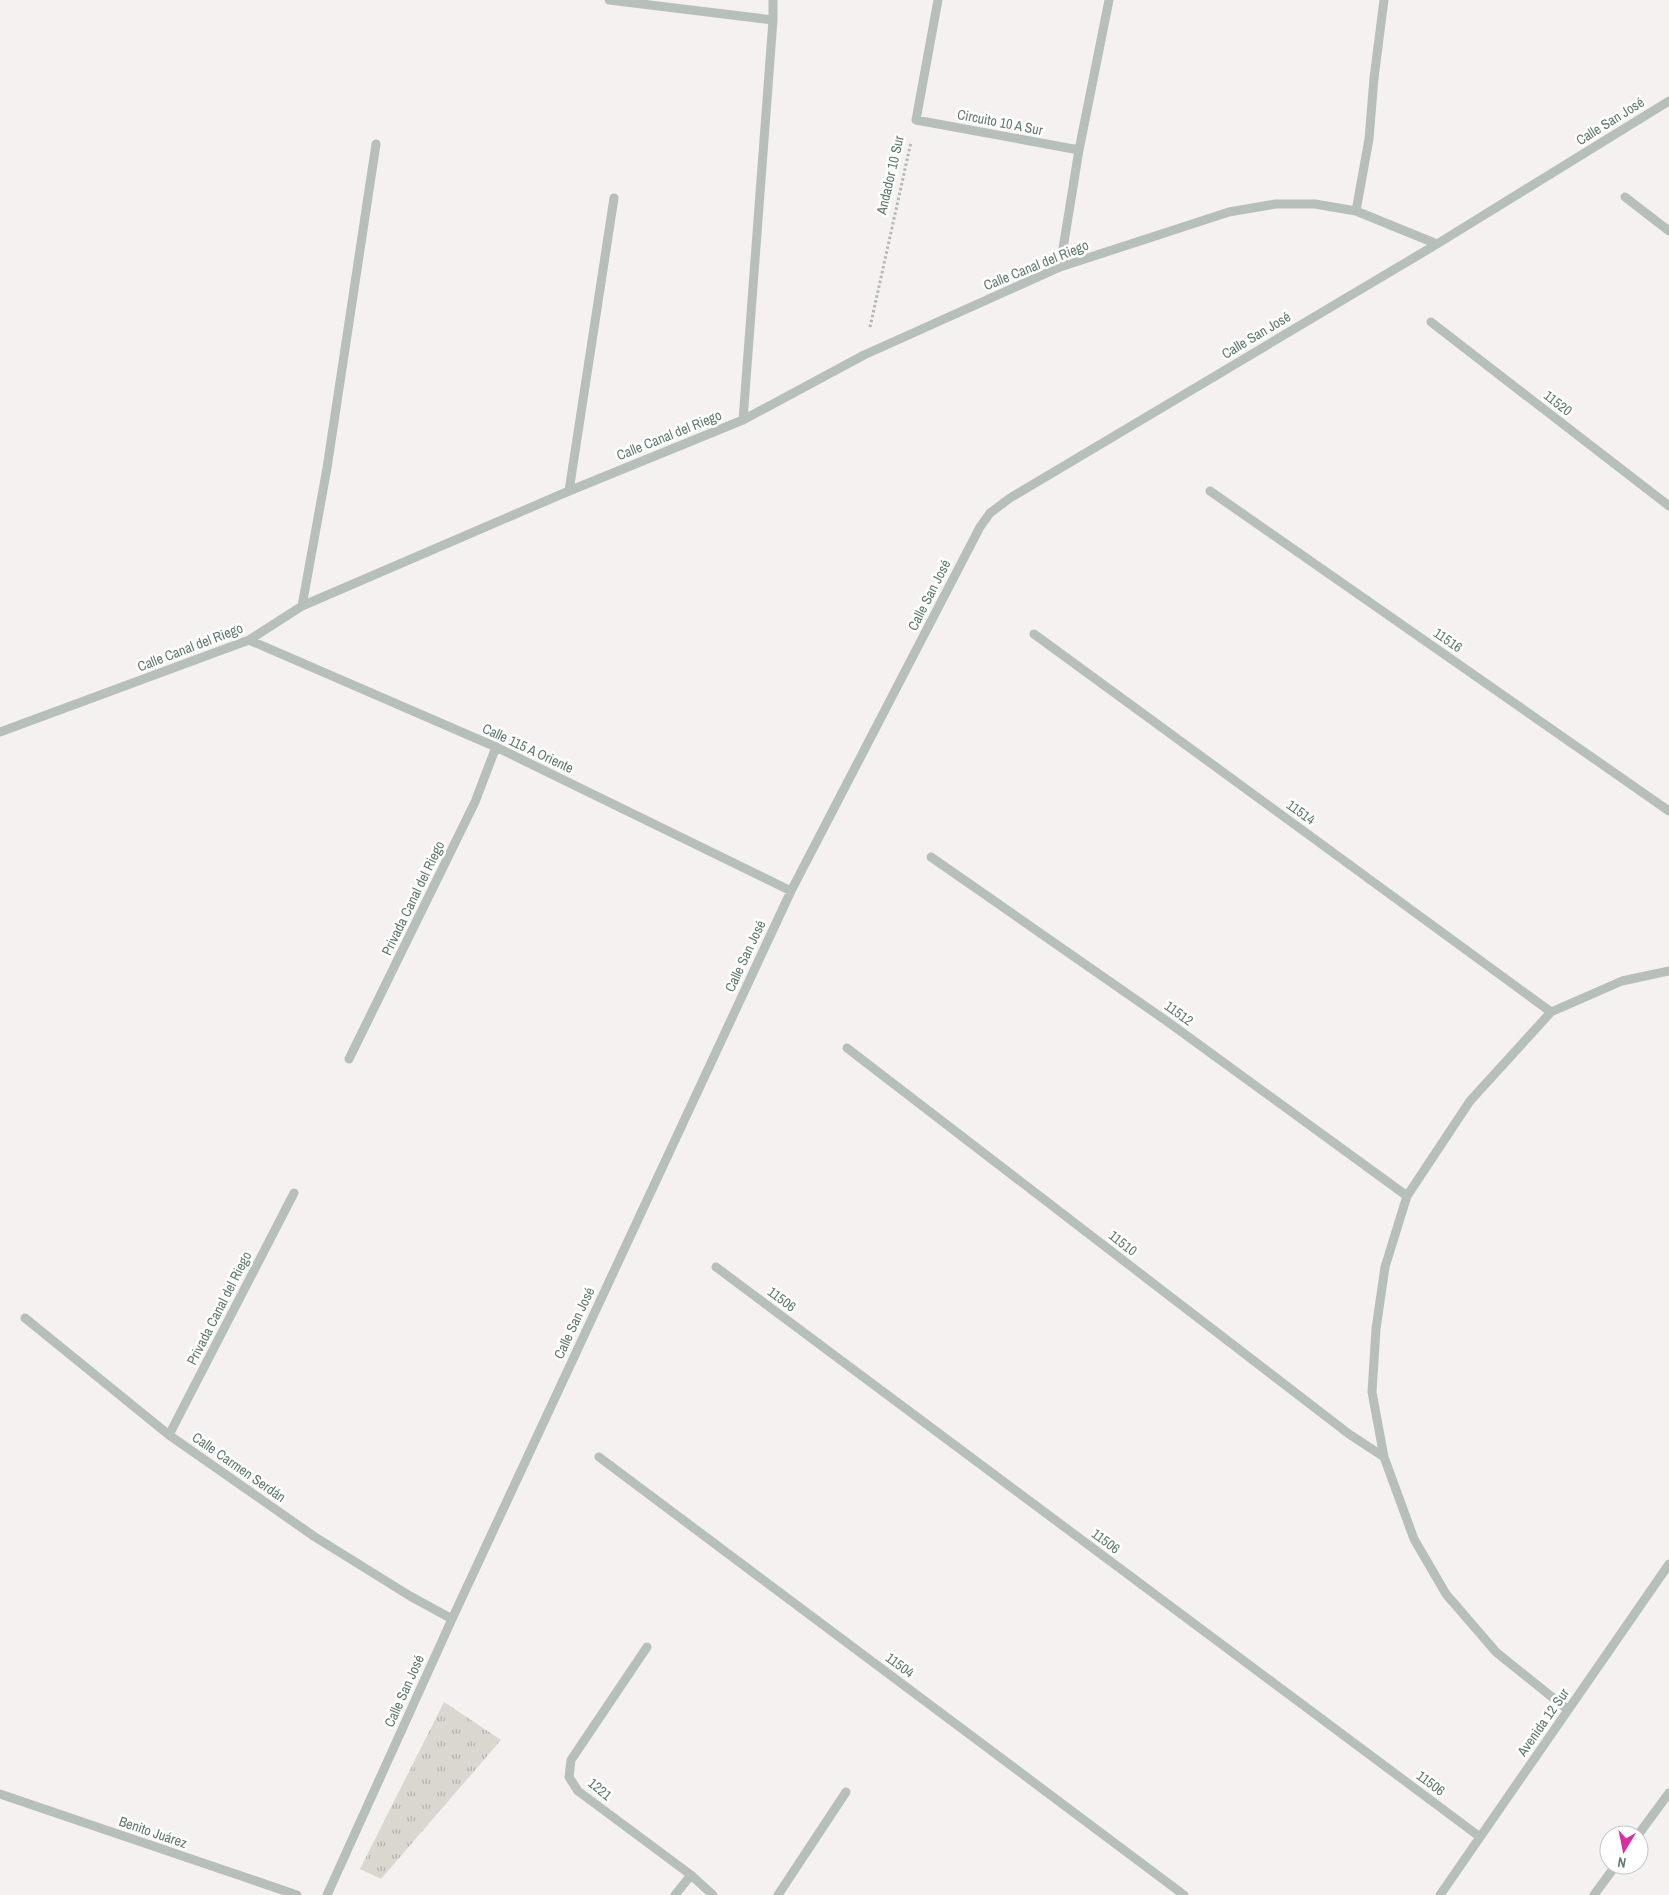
<svg xmlns="http://www.w3.org/2000/svg" width="1669" height="1895" font-family="'Archivo Narrow',sans-serif">
	<style>
		.park { fill: url(#park-tufts) }
		.lines { fill: none; stroke-linecap: round; stroke-linejoin: round }
		.path { stroke: #b2b8b5; stroke-width: 3; stroke-dasharray: 2.5 2.5; stroke-linecap: butt }
		.minor { stroke: #b7bfbb; stroke-width: 9 }
		.labels { text-anchor: middle; stroke-width: 5; stroke-linejoin: round; paint-order: stroke }
		.street-label { font-size: 14px; fill: #617a6f; stroke: #fff }
	</style>
	<defs>
		<pattern id="park-tufts" width="24" height="20" patternUnits="userSpaceOnUse" patternTransform="scale(1.25)"><rect width="24" height="20" fill="#d9d7d0"/><path d="M3 7l-1-3M5 7V3M7 7l1-3M15 17l-1-3M17 17v-4M19 17l1-3" fill="none" stroke="#b3b3ad"/></pattern>
	</defs>
	<rect width="100%" height="100%" fill="#f5f1f1"/>
	<path class="park" d="M 444,1702 L 501,1740 L 381,1879 L 360,1869 Z"/>
	<g class="lines">
		<path class="path" d="M 870,327 L 911,142"/>
		<path class="minor" d="M 609,0 L 773,20
			M 938,0 L 916,120 L 1079,150
			M 1384,0 L 1374,78 L 1369,139 L 1356,211 L 1437,244
			M 1625,197 L 1669,231
			M 1060,267 L 1079,150 L 1109,0
			M 1431,322 L 1669,506
			M 743,420 L 773,20 L 773,0
			M 569,491 L 614,198
			M 1210,491 L 1669,811
			M 302,606 L 327,468 L 376,144
			M 1034,634 L 1551,1012
			M 249,640 L 496,747 L 791,891
			M 0,732 L 249,640 L 302,606 L 569,491 L 743,420 L 864,355 L 1060,267 L 1229,212 L 1276,204 L 1315,204 L 1356,211
			M 931,857 L 1168,1022 L 1407,1196
			M 847,1048 L 1349,1434 L 1384,1457
			M 349,1059 L 475,802 L 496,747
			M 716,1267 L 1480,1837
			M 25,1318 L 169,1435 L 315,1537 L 410,1596 L 452,1619
			M 169,1435 L 294,1193
			M 599,1457 L 1184,1895
			M 647,1647 L 571,1760 L 569,1777 L 578,1791 L 691,1875 L 713,1895
			M 1568,1710 L 1496,1652 L 1446,1594 L 1414,1539 L 1384,1457 L 1372,1392 L 1376,1329 L 1385,1267 L 1407,1196 L 1470,1101 L 1551,1012 L 1622,981 L 1669,971
			M 0,1794 L 297,1895
			M 1638,1835 L 1669,1793
			M 327,1895 L 452,1619 L 791,891 L 980,527 L 990,513 L 1010,498 L 1437,244 L 1669,101
			M 675,1895 L 691,1875
			M 778,1895 L 846,1792
			M 1440,1895 L 1669,1564
			M 1594,1895 L 1616,1865"/>
	</g>
	<g class="labels">
		<g class="street-label">
			<text transform="translate(1610 121) rotate(-32)" y="5">Calle San José</text>
			<text transform="translate(1000 122) rotate(11)" y="5">Circuito 10 A Sur</text>
			<text transform="translate(890 175) rotate(-77)" y="5">Andador 10 Sur</text>
			<text transform="translate(1036 265) rotate(-22)" y="5">Calle Canal del Riego</text>
			<text transform="translate(1256 335) rotate(-31)" y="5">Calle San José</text>
			<text transform="translate(1558 403) rotate(38)" y="5">11520</text>
			<text transform="translate(669 435) rotate(-22)" y="5">Calle Canal del Riego</text>
			<text transform="translate(929 595) rotate(-63)" y="5">Calle San José</text>
			<text transform="translate(1448 640) rotate(35)" y="5">11516</text>
			<text transform="translate(190 647) rotate(-21)" y="5">Calle Canal del Riego</text>
			<text transform="translate(528 748) rotate(25)" y="5">Calle 115 A Oriente</text>
			<text transform="translate(1301 812) rotate(36)" y="5">11514</text>
			<text transform="translate(413 898) rotate(-64)" y="5">Privada Canal del Riego</text>
			<text transform="translate(745 956) rotate(-65)" y="5">Calle San José</text>
			<text transform="translate(1179 1013) rotate(36)" y="5">11512</text>
			<text transform="translate(1123 1243) rotate(38)" y="5">11510</text>
			<text transform="translate(782 1299) rotate(37)" y="5">11506</text>
			<text transform="translate(219 1308) rotate(-63)" y="5">Privada Canal del Riego</text>
			<text transform="translate(574 1323) rotate(-65)" y="5">Calle San José</text>
			<text transform="translate(239 1467) rotate(35)" y="5">Calle Carmen Serdán</text>
			<text transform="translate(1106 1541) rotate(37)" y="5">11506</text>
			<text transform="translate(900 1665) rotate(37)" y="5">11504</text>
			<text transform="translate(404 1691) rotate(-66)" y="5">Calle San José</text>
			<text transform="translate(1543 1722) rotate(-55)" y="5">Avenida 12 Sur</text>
			<text transform="translate(1431 1783) rotate(37)" y="5">11506</text>
			<text transform="translate(600 1789) rotate(39)" y="5">1221</text>
			<text transform="translate(153 1832) rotate(19)" y="5">Benito Juárez</text>
		</g>
	</g>
	<g transform="translate(1624 1850) rotate(190)"><circle r="24" fill="#ffffff" stroke="#c0cac5"/>
	<path d="M0-4L9 19L0 12L-9 19Z" fill="#d72f9f"/>
	<text y="-8" font-size="14" font-weight="bold" text-anchor="middle" fill="#617a6f">N</text>
	</g>
</svg>
